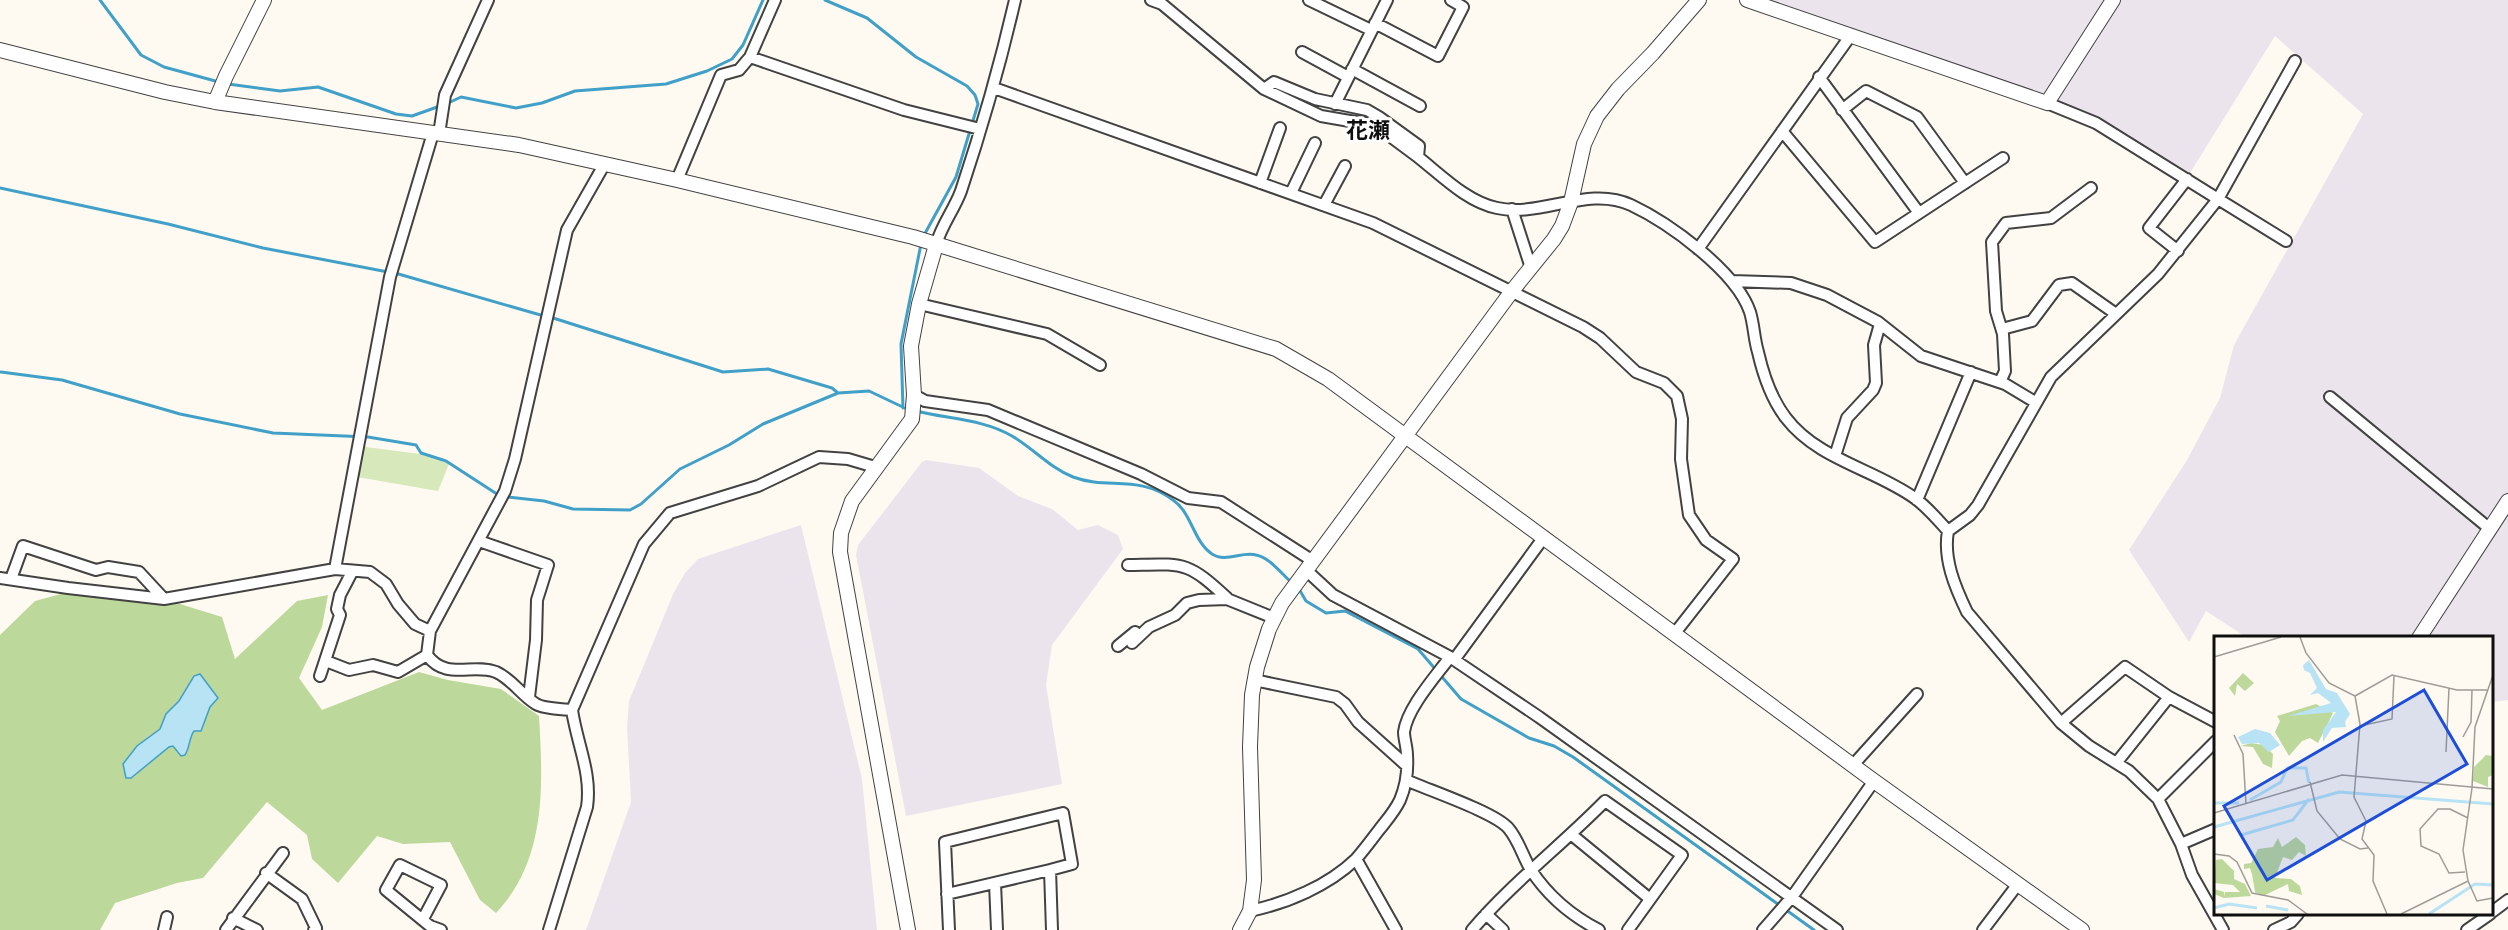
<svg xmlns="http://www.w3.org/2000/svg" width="2508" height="930" font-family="'Noto Serif','Noto Sans JP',serif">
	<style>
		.industrial { fill: #ebe4ed }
		.green { fill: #d7e8bb }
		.forest { fill: #bdd89b }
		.water { fill: #b7e3f4; stroke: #41a0c8; stroke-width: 1.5 }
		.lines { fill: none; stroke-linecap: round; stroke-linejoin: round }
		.stream { stroke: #41a0c8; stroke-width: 3 }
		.minor-casing { stroke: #424242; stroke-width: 14 }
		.tertiary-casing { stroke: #424242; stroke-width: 16 }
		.minor { stroke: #fff; stroke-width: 10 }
		.tertiary { stroke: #fff; stroke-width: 14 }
		.labels { text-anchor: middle; stroke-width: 6; stroke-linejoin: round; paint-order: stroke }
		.quarter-label { font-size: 22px; font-weight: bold; fill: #0f0f0f; stroke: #fff }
		.inset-river { fill: none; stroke: #b7e3f4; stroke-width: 3 }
		.inset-road { fill: none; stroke: #9e9c97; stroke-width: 1.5 }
		.view { fill: #1d4ed8; fill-opacity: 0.15; stroke: #1d4ed8; stroke-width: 3 }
		.inset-edge { fill: none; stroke: #0f0f0f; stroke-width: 3 }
	</style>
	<rect width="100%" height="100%" fill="#fefaf1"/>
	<path class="industrial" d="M 1763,0 L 2508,0 L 2508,700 L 2492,702 L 2492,638 L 2246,637 L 2206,611 L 2189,642 L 2129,550 L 2187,460 L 2220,398 L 2234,345 L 2363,114 L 2275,36 L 2190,173 L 2101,120 L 2063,103 Z
		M 926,460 L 979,468 L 1018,496 L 1052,509 L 1078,530 L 1098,525 L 1118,535 L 1123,549 L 1052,645 L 1046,685 L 1062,784 L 906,816 L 856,555 L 858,545 L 922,462 Z
		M 801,525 L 862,779 L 877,930 L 586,930 L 631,802 L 627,727 L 629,701 L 674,592 L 685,573 L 698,559 Z"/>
	<path class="green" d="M 366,447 L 420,454 L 449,464 L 438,491 L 357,477 L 362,448 Z"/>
	<path class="forest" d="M 79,589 L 164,599 L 222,617 L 235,659 L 297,601 L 328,595 L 322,627 L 299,678 L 322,710 L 419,672 L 448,680 L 501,689 L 539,716 C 543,785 547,859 496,913 L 480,900 L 450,842 L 403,844 L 377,836 L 338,883 L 312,859 L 307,835 L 267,802 L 203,878 L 177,883 L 115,903 L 100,930 L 0,930 L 0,635 L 35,601 Z"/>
	<path class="water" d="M 200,674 L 218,698 L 210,707 L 201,731 L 194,731 C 189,738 190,747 185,755 L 181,756 L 173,746 L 169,747 L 131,778 L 126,778 L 123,764 L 137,746 L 160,729 L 166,714 L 179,701 L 194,676 Z"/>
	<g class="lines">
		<path class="stream" d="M 100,0 L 141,55 L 164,67 L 219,82
			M 825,0 L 867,18 L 916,57 L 967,86 L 975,95 L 978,104 L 956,177 L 923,237
			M 228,84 L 280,91 L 318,87 L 396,114 L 412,116 L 440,106
			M 446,104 L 461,97 L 516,108 L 542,103 L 575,91 L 666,84 L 707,71 L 732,59 L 743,45 L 763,0
			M 0,188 L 168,224 L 263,248 L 388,272
			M 395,273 L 544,316
			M 550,317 L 723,372 L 768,369 L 832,388 L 838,393
			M 1,372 L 62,380 L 180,414 L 273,433 L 368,437 L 416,445 L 421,453 L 446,461 L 500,496 L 544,501 L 573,509 L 630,510 L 641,504 L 680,469 L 729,445 L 763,424 L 838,393 L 869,391 L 909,410
			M 903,408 L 901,344 L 921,244
			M 916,411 C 948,419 983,419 1012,436 C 1033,448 1050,468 1073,477 C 1108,490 1138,474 1173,500 C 1192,513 1193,541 1212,554 C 1226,563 1242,551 1256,555 C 1269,557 1282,574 1292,583
			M 1299,589 L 1306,601 L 1326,613 L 1345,611 L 1418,649 L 1461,699 L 1529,738 L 1554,746 L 1573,757 L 1814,930"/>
		<defs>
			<path id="minor" d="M 1151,0 L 1162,4 L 1264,89 L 1274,82 L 1315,99 L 1367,110 L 1379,117 L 1419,146 L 1418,157 C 1441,175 1467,202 1497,208 C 1541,218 1588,185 1631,205 C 1669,223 1736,271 1750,312 C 1754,325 1754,339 1758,352 C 1763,374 1772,400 1786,418 C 1818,460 1875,469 1916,499 C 1928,508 1938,520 1948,531
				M 1309,0 L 1371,30
				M 1375,23 L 1438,56 L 1463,7 L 1451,0
				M 1302,52 L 1348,77
				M 750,57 L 904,110 L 980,129
				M 1352,69 L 1420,106
				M 1819,77 L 1919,213
				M 994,88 L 1373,223 L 1583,327 L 1600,338 L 1636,372 L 1664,383 L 1677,396 L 1682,419 L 1681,459 L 1689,515 L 1706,540 L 1733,559 L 1675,633
				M 1264,89 L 1321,116 L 1367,124 L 1387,134 L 1418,157
				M 2047,103 L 2096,123 L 2218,199 L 2158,274 L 2051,377 L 1978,505 L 1970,515 L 1948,531 C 1943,559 1955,587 1967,612 L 2061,723 L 2089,746 L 2129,771 L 2158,799 L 2181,844 L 2192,875 L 2223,930
				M 1335,104 L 1387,0
				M 1842,110 L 1866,91 L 1917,117 L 1965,183
				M 1782,131 L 1875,242 L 2003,158
				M 439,134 L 445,95 L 488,0
				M 677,180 L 721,75 L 739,70 L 750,57 L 775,0
				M 1260,183 L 1280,128
				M 1291,193 L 1315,143
				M 1324,205 L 1345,166
				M 1512,209 L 1531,268
				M 2286,241 L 2218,199 L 2295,61
				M 936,245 C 941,226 954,210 961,191 C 982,128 1000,65 1015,0
				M 1698,249 L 1851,35
				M 2178,251 L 2149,228 L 2187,179
				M 1732,281 L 1791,283 L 1827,295 L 1878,322 L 1921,356 L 2005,384 L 2035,402
				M 919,304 L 1047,334 L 1100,365
				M 2002,329 L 2032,321 L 2059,285 L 2072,283 L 2116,314
				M 2000,382 L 2005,371 L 2003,334 L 1996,311 L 1992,242 L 2006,223 L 2051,218 L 2091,188
				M 914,395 L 925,401 L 988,410 L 1141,474 L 1188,498 L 1221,502 L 1313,561
				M 2330,397 L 2490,529
				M 1835,456 L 1847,418 L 1873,390 L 1876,383 L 1874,345 L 1880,324
				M 1917,500 L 1971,372
				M 479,541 L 548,565 L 537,600 L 536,640 L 529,697
				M 1128,565 C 1184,564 1186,560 1227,598
				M 335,569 L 390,277 L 433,133
				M 1306,570 L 1333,595 L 1450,657 L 1539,717 L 1837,930
				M 0,578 L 68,588 L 164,599 L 335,569 L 370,572 L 386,584 L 398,604 L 415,624 L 430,631
				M 11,579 L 23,546 L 96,570 L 108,567 L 139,572 L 164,599
				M 1132,643 L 1149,627 L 1175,615 L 1187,603 L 1199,600 L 1227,599 L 1274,618
				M 1118,646 L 1135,632
				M 1454,660 L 1544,537
				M 326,661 L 349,670 L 373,665 L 398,672 L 427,655
				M 320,676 L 340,615 L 337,609 L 340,595 L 352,572
				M 1254,680 L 1336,697 L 1345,704 L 1358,722 L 1407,766
				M 572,710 C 562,709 544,709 536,704 C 521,695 512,679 496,672 C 472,663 446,681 427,655 L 430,631 L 505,491 L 515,459 L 567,230 L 604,165
				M 2061,723 L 2125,667 L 2169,697 L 2216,722
				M 2117,762 L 2169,697
				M 1853,765 L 1917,694
				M 1406,780 C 1428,790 1497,813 1509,829 C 1519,841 1523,857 1531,870 C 1548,896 1572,916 1599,930
				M 2158,799 L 2216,741
				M 1572,835 L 1650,899
				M 2181,844 L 2216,829
				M 1356,859 L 1396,930
				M 266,873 L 302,899 L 316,928 L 314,930
				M 995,883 L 997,930
				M 947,894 L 1050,870
				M 1250,911 C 1287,903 1328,886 1356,859 C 1364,850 1372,839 1379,830 C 1386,821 1395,811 1400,800 C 1406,786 1408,769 1407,755 C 1407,747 1404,739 1404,732 C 1407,708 1436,676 1450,657
				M 2492,912 L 2508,900
				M 1486,914 L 1503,930
				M 233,918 L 257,930
				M 423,920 L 423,919 L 441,885 L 400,865 L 386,890 L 430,926 L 441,930
				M 164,930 L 167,917
				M 226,930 L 283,853
				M 549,930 L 587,807 C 592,773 577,744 572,710 L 644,544 L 670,513 L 758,486 L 819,457 L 848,459 L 875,467
				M 949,930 L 945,842 L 1063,813 L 1072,864 L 1050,870 L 1052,930
				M 1472,930 C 1512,883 1562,845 1605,801 L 1682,855 L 1628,930
				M 1763,930 L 1792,897 L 1874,781
				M 1983,930 L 2018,884
				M 2274,930 L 2291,922 L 2298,914
				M 2467,930 L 2490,914"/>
			<path id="tertiary" d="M 1747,0 L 2047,103 L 2113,0
				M 0,50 L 165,92 L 215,102 L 519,145 L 677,180 L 913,237 L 1276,349 L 1328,379 L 1874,781 L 2082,930
				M 215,102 L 226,76 L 264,0
				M 2419,638 L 2508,501
				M 908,930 L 840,552 L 841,533 L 852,501 L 912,419 L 914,395 L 911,346 L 919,304 L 936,245
				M 1240,930 L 1250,911 L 1254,880 L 1250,747 L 1252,695 L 1257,667 L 1269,629 L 1282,603 L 1512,291 L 1554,239 L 1562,226 L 1571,202 L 1584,144 L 1597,116 L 1618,89 L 1653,53 L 1699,0"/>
		</defs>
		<use href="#minor" class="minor-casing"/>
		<use href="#tertiary" class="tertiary-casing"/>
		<use href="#minor" class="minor"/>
		<use href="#tertiary" class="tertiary"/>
	</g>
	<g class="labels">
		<g class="quarter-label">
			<text x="1368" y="138">花瀬</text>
		</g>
	</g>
	<g transform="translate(2214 636)">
		<rect width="279" height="279" fill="#fefaf1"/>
		<path d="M 29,37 L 40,47 L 31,55 L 23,48 L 21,60 L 15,52 ZM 102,68 L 119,77 L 104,107 L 96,102 L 88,105 L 75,120 L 61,96 L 66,85 L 63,80 ZM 37,107 L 50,109 L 59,118 L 58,132 L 49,128 L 39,111 L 27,110 ZM 272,119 L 279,120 L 279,139 L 274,141 L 274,151 L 259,145 L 260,131 ZM 82,201 L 91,209 L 92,220 L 85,216 L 78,224 L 69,221 L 61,242 L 77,243 L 86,250 L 88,259 L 75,255 L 74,248 L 49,260 L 41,256 L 38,238 L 36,232 L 30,233 L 30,228 L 37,227 L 44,213 L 59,211 L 64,202 L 68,211 ZM 8,223 L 20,235 L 20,243 L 31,248 L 37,260 L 10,262 L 0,258 L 0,253 L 10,256 L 10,261 L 11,256 L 26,256 L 19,249 L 0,247 L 2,224 Z" fill="#bdd89b"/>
		<path d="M 95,24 L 112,53 L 123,57 L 136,78 L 131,86 L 132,91 L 118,92 L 109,106 L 109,94 L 122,76 L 74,80 L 117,67 L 104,57 L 96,59 L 103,52 L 96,37 L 90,34 L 89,29 ZM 41,93 L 56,97 L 66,109 L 55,116 L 45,107 L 28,108 L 24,101 Z" fill="#b7e3f4"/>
		<path class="inset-river" d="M 36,164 L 67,146 L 73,132 L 92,132 L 95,147M 0,167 L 25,167M 0,191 L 125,156 L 279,168M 27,199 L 79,184 L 95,163M 52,270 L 74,274M 0,272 L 15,268 L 43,272M 215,278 L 261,248 L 279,249"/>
		<path class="inset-road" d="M 86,1 L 92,17 L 115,47 L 141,60 L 146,88 L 140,161 L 152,185 L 148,203 L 160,219 L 159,245 L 173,278M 0,21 L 67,1M 141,60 L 178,39 L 243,54 L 273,54M 146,90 L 178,83 L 180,40M 20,99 L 29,118 L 32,168M 249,101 L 257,86 L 258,54M 232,116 L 235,52M 96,146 L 103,175 L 126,203 L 146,213 L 154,212M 0,177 L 128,139 L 279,153M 0,218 L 15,220 L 23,226 L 38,257 L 74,264 L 93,278M 251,236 L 235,237 L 225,218 L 207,210 L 206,193 L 224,173 L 236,173 L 254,182M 254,245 L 249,214 L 258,152 L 261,91 L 279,39M 187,278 L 254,245 L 263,265 L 279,262"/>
		<path class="view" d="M 210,54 L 253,128 L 53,244 L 10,170 Z"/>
		<rect width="279" height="279" class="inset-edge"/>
	</g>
</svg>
